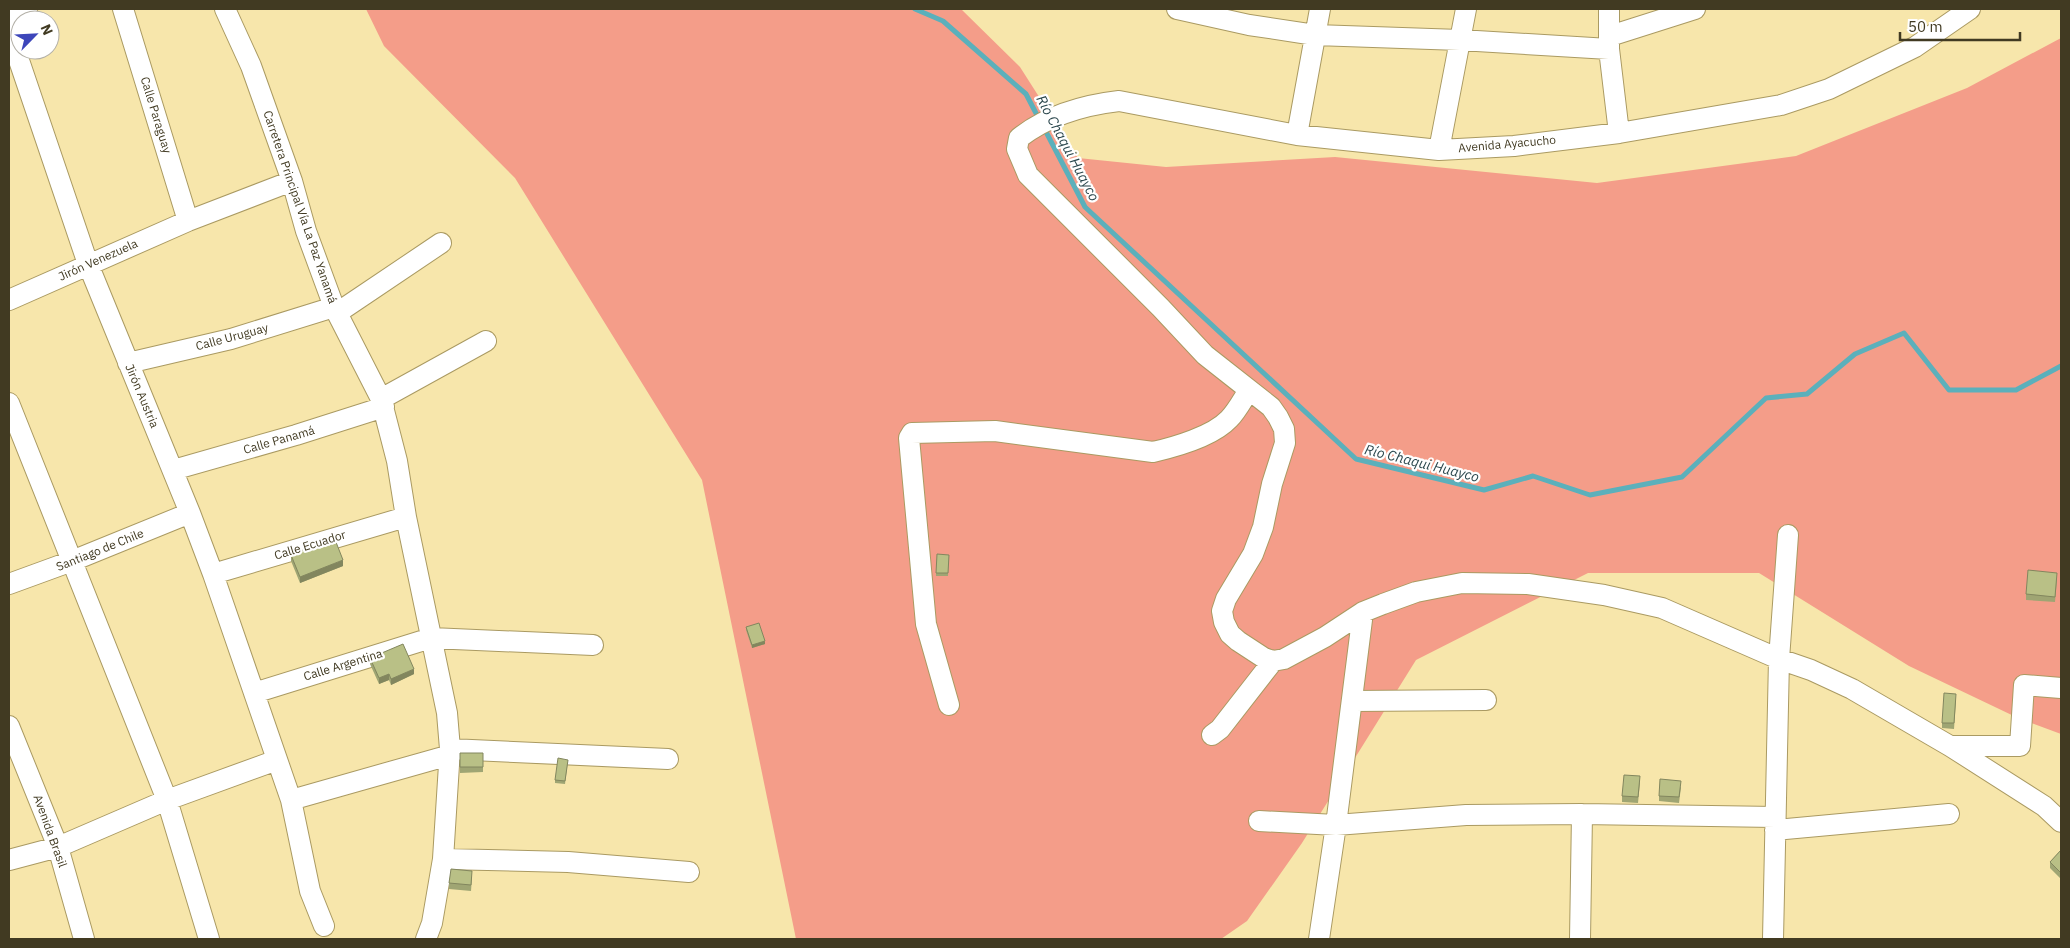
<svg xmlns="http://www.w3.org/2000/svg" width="2070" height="948" font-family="'IBM Plex Sans',sans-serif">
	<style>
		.green { fill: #f49d89 }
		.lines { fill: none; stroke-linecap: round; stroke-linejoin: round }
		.stream { stroke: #5bb0bb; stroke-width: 5 }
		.minor-casing { stroke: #aa9a62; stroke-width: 22 }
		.minor { stroke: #fff; stroke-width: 20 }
		.wall { fill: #9fa573 }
		.shaded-wall { fill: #82865e }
		.building { fill: #b9c086; stroke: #82865e }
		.labels { text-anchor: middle; stroke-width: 4.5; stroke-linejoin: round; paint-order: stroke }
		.street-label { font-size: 12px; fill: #413a22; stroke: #fff }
		.water-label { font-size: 14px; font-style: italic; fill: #2b474d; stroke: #fff }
	</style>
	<rect width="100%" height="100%" fill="#f7e6ab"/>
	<path class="green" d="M 366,9 L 961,9 L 1020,67 L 1078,158 L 1166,167 L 1335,157 L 1597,183 L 1796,156 L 1967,88 L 2061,38 L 2061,734 L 2018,718 L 1909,666 L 1759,573 L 1588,573 L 1416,660 L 1302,843 L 1247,921 L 1221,939 L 796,939 L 702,480 L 515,178 L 384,46 Z"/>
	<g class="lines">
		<path class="stream" d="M 915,9 L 943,21 L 1026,94 L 1039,119
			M 1043,126 L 1085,207 L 1356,459 L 1484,490 L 1533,476 L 1590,495 L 1682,477 L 1766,398 L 1807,394 L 1855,354 L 1904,333 L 1949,390 L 2016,390 L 2061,366"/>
		<defs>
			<path id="minor" d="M 123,9 L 188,221
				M 225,9 L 251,66 L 292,181 L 306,231 L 334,307 L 381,399 L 397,461 L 406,517 L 447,713 L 450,749 L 443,859 L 432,923 L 426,939
				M 1177,9 L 1249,25 L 1315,35 L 1460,40 L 1609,49
				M 1609,9 L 1609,49 L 1619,133
				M 1970,9 L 1915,47 L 1829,89 L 1781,105 L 1619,133 L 1514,146 L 1439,150 L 1297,135 L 1119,101 C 1084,105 1047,116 1019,138 L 1017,149 L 1028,175 L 1161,308 L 1205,355 L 1271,407 L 1278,417 L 1284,429 L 1285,443 L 1272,484 L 1263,527 L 1253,554 L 1226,599 L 1222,611 L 1224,622 L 1230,634 L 1238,641 L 1264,658 L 1273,661 L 1284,659 L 1325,637 L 1363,612 L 1383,604 L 1416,592 L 1462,583 L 1528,584 L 1604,595 L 1662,608 L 1779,659 L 1811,670 L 1852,689 L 1950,746 L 2044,806 L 2061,822
				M 9,17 L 27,9
				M 9,31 L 88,264 L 190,513 L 213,574 L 291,800 L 450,755
				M 1610,36 L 1695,9
				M 1297,135 L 1320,9
				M 1439,150 L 1466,9
				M 9,300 L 188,221 L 292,181
				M 337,313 L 441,243
				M 128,363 L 231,339 L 334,307
				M 381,399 L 486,341
				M 9,403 L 167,800 L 209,939
				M 173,470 L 296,435 L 384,407
				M 213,574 L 406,517
				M 9,584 L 72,561 L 190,513
				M 254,693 L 431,638 L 593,645
				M 1353,701 L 1486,700
				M 949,705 L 926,624 L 909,438 L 912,433 L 995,431 L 1153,452 C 1175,447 1213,436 1229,419 C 1237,411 1243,399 1249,390
				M 9,726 L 58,847 L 84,939
				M 1212,735 L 1220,729 L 1273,661
				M 1950,746 L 2020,746 L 2024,685 L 2061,688
				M 450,749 L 668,759
				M 291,800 L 310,891 L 324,926
				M 1259,821 L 1336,825 L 1466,815 L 1582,814 L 1775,817
				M 1775,830 L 1949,814
				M 443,859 L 568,862 L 689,872
				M 9,860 L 58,847 L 167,800 L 277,760
				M 1319,939 L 1336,825 L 1363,612
				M 1580,939 L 1582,814
				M 1773,939 L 1779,659 L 1788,535"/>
		</defs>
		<use href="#minor" class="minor-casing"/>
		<use href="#minor" class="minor"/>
	</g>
	<path class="wall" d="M 291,555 L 343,566 L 300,583 L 291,561 Z
		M 949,555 L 948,576 L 936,576 L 936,573 Z
		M 2057,579 L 2055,602 L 2026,600 L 2026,594 Z
		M 746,627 L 765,644 L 752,648 L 746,630 Z
		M 370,658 L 414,674 L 391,685 L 389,680 L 379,684 L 370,664 Z
		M 1956,700 L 1954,729 L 1942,728 L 1942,723 Z
		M 460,753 L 483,753 L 483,772 L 460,773 Z
		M 568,760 L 565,784 L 555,783 L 555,780 Z
		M 1640,782 L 1638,803 L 1622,802 L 1622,796 Z
		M 1681,787 L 1679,803 L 1659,801 L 1659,796 Z
		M 2061,850 L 2061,879 L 2050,868 L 2050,862 Z
		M 472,877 L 471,891 L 449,889 L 449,883 Z"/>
	<path class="shaded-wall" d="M 343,560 L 343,566 L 300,583 L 300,577 Z
		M 765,641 L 765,644 L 752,648 L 752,645 Z
		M 414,669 L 414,674 L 391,685 L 391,679 Z
		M 389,674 L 389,680 L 379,684 L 379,678 Z"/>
	<path class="building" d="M 334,537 L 343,560 L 300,577 L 291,555 Z
		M 937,554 L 949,555 L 948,573 L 936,573 Z
		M 2028,570 L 2057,573 L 2055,597 L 2026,594 Z
		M 759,623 L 765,641 L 752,645 L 746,627 Z
		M 403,644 L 414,669 L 391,679 L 389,674 L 379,678 L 370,658 Z
		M 1944,693 L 1956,694 L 1954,723 L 1942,723 Z
		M 460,753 L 483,753 L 483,767 L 460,767 Z
		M 558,758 L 568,760 L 565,781 L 555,780 Z
		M 1624,775 L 1640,776 L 1638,797 L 1622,796 Z
		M 1660,779 L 1681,781 L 1679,797 L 1659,796 Z
		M 2061,850 L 2061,873 L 2050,862 Z
		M 451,869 L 472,871 L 471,885 L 449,883 Z"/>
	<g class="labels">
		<g class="street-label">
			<text transform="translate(156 115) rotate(73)" y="4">Calle Paraguay</text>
			<text transform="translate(1507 144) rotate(-5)" y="4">Avenida Ayacucho</text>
			<text transform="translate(300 207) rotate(71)" y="4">Carretera Principal Vía La Paz Yanamá</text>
			<text transform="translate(98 260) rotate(-24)" y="4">Jirón Venezuela</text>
			<text transform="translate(232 337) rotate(-15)" y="4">Calle Uruguay</text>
			<text transform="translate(142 396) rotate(67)" y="4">Jirón Austria</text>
			<text transform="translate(279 440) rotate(-16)" y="4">Calle Panamá</text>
			<text transform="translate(310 545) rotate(-17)" y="4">Calle Ecuador</text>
			<text transform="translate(100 550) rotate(-22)" y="4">Santiago de Chile</text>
			<text transform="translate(343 665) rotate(-17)" y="4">Calle Argentina</text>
			<text transform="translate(50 831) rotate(70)" y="4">Avenida Brasil</text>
		</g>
		<g class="water-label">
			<text transform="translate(1068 148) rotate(62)" y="5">Río Chaqui Huayco</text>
			<text transform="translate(1422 463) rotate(14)" y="5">Río Chaqui Huayco</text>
		</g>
	</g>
	<rect width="2070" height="948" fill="none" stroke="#413a22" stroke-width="20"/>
	<g transform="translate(35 35) rotate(66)"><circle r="24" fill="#ffffff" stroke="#b3b0a7"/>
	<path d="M0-4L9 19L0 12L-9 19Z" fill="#3d46ba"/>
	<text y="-8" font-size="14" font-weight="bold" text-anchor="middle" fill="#413a22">N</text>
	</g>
	<path d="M1900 32v8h120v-8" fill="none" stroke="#413a22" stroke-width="2.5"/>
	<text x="1908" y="32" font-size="15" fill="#413a22" stroke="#ffffff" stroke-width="4" paint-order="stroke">50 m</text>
</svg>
